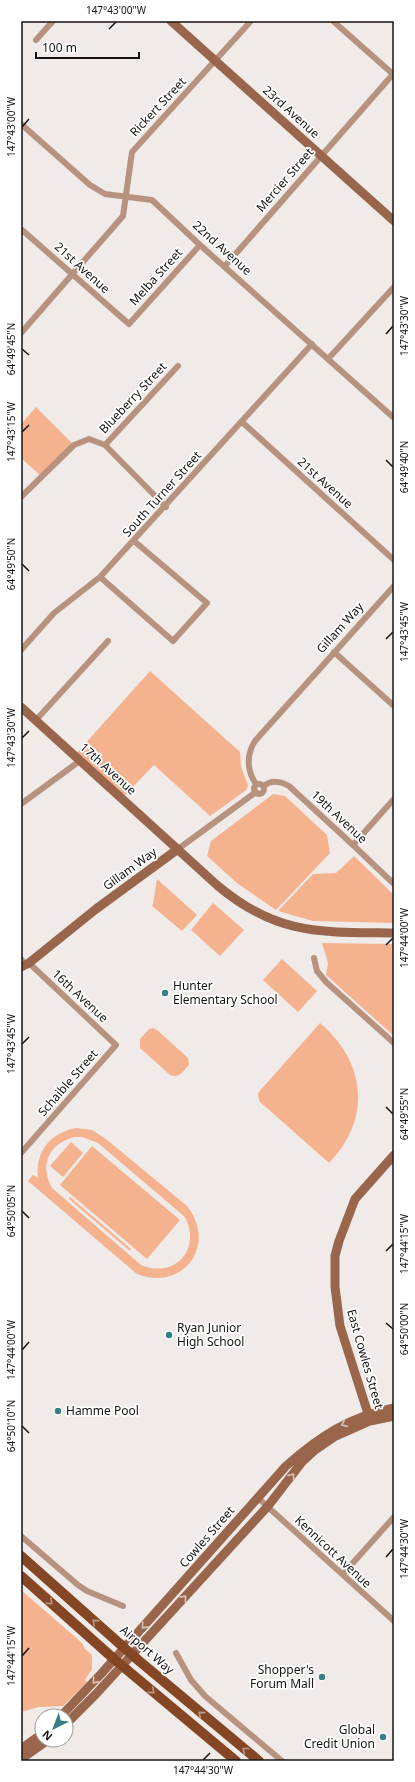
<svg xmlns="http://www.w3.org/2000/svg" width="415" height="1782" font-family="'Noto Sans',sans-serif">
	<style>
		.green { fill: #f5b28f; fill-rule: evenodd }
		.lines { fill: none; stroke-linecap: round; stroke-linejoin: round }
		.street { stroke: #b7927f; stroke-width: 6 }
		.secondary { stroke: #9a664b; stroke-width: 9 }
		.primary { stroke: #844623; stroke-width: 10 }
		.oneway { stroke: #d7c2b7 }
		.oneway2 { stroke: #bb9986 }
		.ticks { fill: none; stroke: #161413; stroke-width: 1.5 }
		.poi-dot { fill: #367f82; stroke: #fff; stroke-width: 1.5 }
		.labels { text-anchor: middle; stroke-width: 3.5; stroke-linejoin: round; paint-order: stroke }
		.street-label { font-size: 12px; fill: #161413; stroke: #fff }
		.poi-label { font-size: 12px; fill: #161413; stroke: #fff; text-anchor: start }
		.neatline { fill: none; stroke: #161413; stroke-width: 1.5 }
		.ticks-label { font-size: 10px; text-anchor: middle; fill: #161413 }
	</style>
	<rect width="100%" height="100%" fill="#f0ebe8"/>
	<path class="green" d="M 36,407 L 74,445 L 42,477 L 21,458 L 21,424 Z
		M 150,671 L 240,752 L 241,766 L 248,786 L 246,790 L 210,816 L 154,765 L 122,798 L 75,755 Z
		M 273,794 L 285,796 L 327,835 L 330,853 L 276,910 L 237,883 L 207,856 L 211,841 Z
		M 354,856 L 394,895 L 394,923 L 313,921 L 278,911 L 313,874 L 336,873 Z
		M 157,879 L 197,915 L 182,931 L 152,906 L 153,904 Z
		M 213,903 L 244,930 L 220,956 L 191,930 Z
		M 322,943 L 394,944 L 394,1036 L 326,975 L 328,963 Z
		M 282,959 L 317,991 L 298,1012 L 263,980 Z
		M 320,1023 C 366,1062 372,1119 329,1163 L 259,1101 L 258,1093 Z
		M 153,1028 L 157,1030 L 188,1058 L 189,1065 C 183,1071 180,1079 170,1075 L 140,1048 L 140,1039 L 149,1029 Z
		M 76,1128 L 92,1130 L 106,1139 L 187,1206 C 218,1245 183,1292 137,1274 L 28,1181 L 33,1175 L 38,1178 C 35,1152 50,1133 76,1128 ZM 74,1137 L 82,1137 L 98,1143 L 185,1217 C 202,1250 174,1279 141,1265 L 52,1188 C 39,1165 49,1144 74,1137 Z
		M 71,1142 L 83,1153 L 63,1177 L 50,1166 Z
		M 92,1146 L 180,1220 L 147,1259 L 60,1185 Z
		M 70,1197 L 131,1249 L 130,1251 L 69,1199 Z
		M 21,1590 L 82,1643 L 85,1649 L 92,1655 L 92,1669 L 85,1680 L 87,1682 L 63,1706 L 39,1707 L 21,1712 Z"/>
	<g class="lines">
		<path class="street" d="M 333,21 L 394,75
			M 36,40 L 53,21
			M 21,124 L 90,185 L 105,194 L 152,200 L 200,245 L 394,418
			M 21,229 L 129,324 L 200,245
			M 225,266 L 394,73
			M 21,333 L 123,216 L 132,152 L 251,21
			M 328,359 L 394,287
			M 242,422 L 394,560
			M 105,445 L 178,366
			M 21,497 L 74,445 L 89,439 L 105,445 L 166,507
			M 100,577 L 173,641 L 207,603 L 134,541
			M 21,650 L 54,613 L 100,577 L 312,344
			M 334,652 L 394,706
			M 36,720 L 108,641
			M254 789a5 5 0 1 1 10 0a5 5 0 1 1-10 0Z
			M 256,784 C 247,771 246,755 255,741 L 394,586
			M 264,786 C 271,780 281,781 289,786 L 353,845 L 394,884
			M 21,804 L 81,760
			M 353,845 L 394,799
			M 178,849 L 256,792
			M 314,958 L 317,971 L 326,982 L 394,1043
			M 21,959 L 25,964
			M 21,1153 L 116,1045 L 29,963
			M 258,1498 L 394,1621
			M 21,1536 L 78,1585 L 87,1591 L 123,1606
			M 343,1574 L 394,1517
			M 176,1653 L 191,1680 L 205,1696 L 282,1761"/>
		<path class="secondary" d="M 171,21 L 394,221
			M 21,707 L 218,886 C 278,936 321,932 394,933
			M 21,967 L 29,963 L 96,909 L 178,849
			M 370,1420 L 340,1326 L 335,1287 L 335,1256 L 339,1241 L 355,1199 L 394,1155
			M 61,1716 L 101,1674 L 286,1466 C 320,1436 349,1417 394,1408
			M 66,1724 L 96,1694 L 268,1506 L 302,1462 L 315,1450 L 334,1437 L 370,1421 L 394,1416
			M 21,1749 L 42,1734
			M 21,1759 L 48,1740"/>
		<path class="primary" d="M 21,1556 L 138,1660 L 259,1761
			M 21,1576 L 114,1659 L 236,1761"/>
	</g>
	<defs><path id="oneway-chevron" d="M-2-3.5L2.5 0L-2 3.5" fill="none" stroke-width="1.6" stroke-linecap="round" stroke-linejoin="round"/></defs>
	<g class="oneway">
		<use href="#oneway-chevron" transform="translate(344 1424) rotate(156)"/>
		<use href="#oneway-chevron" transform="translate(292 1476) rotate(-53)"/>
		<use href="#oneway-chevron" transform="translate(184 1598) rotate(-48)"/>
		<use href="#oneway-chevron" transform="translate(144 1626) rotate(132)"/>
		<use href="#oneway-chevron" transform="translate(95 1681) rotate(132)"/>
	</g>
	<g class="oneway2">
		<use href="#oneway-chevron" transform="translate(50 1602) rotate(42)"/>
		<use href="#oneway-chevron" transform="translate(95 1622) rotate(-139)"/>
		<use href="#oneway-chevron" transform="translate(152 1691) rotate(40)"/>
		<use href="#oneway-chevron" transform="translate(201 1714) rotate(-140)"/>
		<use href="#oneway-chevron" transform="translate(245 1750) rotate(-142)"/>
	</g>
	<path class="ticks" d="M 109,29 L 116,22M 22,127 L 29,119M 386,334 L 393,326M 22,349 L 29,355M 22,432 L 29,425M 386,460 L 393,467M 22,564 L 29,571M 386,639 L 393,632M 22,738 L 29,731M 386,945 L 393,938M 22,1044 L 29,1037M 386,1107 L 393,1114M 22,1211 L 29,1218M 386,1251 L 393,1244M 386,1323 L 393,1329M 22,1350 L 29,1342M 22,1426 L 29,1433M 386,1557 L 393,1549M 22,1656 L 29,1648M 203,1760 L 210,1753"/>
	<g class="poi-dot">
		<circle cx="165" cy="993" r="4"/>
		<circle cx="169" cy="1335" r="4"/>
		<circle cx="58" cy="1411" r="4"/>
		<circle cx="322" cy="1677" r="4"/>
		<circle cx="383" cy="1737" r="4"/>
	</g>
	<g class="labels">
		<g class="street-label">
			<text transform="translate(158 107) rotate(-47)" y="4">Rickert Street</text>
			<text transform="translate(291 112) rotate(42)" y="4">23rd Avenue</text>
			<text transform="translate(285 180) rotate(-49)" y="4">Mercier Street</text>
			<text transform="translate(222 248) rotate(42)" y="4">22nd Avenue</text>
			<text transform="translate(82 268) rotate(42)" y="4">21st Avenue</text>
			<text transform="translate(156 277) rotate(-48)" y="4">Melba Street</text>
			<text transform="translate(133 398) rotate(-47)" y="4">Blueberry Street</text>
			<text transform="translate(325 483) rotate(42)" y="4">21st Avenue</text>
			<text transform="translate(162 494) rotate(-48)" y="4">South Turner Street</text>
			<text transform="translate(340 628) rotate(-48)" y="4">Gillam Way</text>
			<text transform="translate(108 769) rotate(42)" y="4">17th Avenue</text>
			<text transform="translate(339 817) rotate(43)" y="4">19th Avenue</text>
			<text transform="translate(130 869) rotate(-36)" y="4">Gillam Way</text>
			<text transform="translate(80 996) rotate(43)" y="4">16th Avenue</text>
			<text transform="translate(68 1083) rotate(-49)" y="4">Schaible Street</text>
			<text transform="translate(365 1359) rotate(74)" y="4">East Cowles Street</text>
			<text transform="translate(207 1537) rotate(-49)" y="4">Cowles Street</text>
			<text transform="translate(333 1552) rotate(43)" y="4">Kennicott Avenue</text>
			<text transform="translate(147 1650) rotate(41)" y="4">Airport Way</text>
		</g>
		<g class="poi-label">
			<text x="173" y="990">Hunter<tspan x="173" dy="14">Elementary School</tspan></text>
			<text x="177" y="1332">Ryan Junior<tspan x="177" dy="14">High School</tspan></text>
			<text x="66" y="1415">Hamme Pool</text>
			<text x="314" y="1674" text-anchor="end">Shopper's<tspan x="314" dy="14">Forum Mall</tspan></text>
			<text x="375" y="1734" text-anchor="end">Global<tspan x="375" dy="14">Credit Union</tspan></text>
		</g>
	</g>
	<rect width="415" height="1782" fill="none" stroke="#ffffff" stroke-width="44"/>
	<g transform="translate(54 1728) rotate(222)"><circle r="19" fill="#ffffff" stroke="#a2a1a1"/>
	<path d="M0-3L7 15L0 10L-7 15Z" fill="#367f82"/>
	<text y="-6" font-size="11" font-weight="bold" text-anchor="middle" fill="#161413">N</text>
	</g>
	<path d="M36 52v6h103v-6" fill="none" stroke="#161413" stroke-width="2"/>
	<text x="42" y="52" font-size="12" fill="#161413" stroke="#ffffff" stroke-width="3" paint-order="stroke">100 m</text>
	<rect x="22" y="22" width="371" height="1738" class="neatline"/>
	<g class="ticks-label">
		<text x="116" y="14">147°43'00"W</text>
		<text transform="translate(11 127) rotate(-90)" y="4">147°43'00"W</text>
		<text transform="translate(404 326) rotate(-90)" y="4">147°43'30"W</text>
		<text transform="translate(11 349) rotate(-90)" y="4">64°49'45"N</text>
		<text transform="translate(11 432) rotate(-90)" y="4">147°43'15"W</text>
		<text transform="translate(404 467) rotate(-90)" y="4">64°49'40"N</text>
		<text transform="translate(11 564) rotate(-90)" y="4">64°49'50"N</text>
		<text transform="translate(404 632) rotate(-90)" y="4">147°43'45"W</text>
		<text transform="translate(11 738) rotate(-90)" y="4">147°43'30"W</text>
		<text transform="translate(404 938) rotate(-90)" y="4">147°44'00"W</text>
		<text transform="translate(11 1044) rotate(-90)" y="4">147°43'45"W</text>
		<text transform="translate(404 1114) rotate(-90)" y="4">64°49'55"N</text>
		<text transform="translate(11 1211) rotate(-90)" y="4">64°50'05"N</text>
		<text transform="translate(404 1244) rotate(-90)" y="4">147°44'15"W</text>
		<text transform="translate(404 1329) rotate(-90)" y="4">64°50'00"N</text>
		<text transform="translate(11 1350) rotate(-90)" y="4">147°44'00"W</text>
		<text transform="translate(11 1426) rotate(-90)" y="4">64°50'10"N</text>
		<text transform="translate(404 1549) rotate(-90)" y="4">147°44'30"W</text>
		<text transform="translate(11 1656) rotate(-90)" y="4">147°44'15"W</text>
		<text x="203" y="1774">147°44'30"W</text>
	</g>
</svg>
